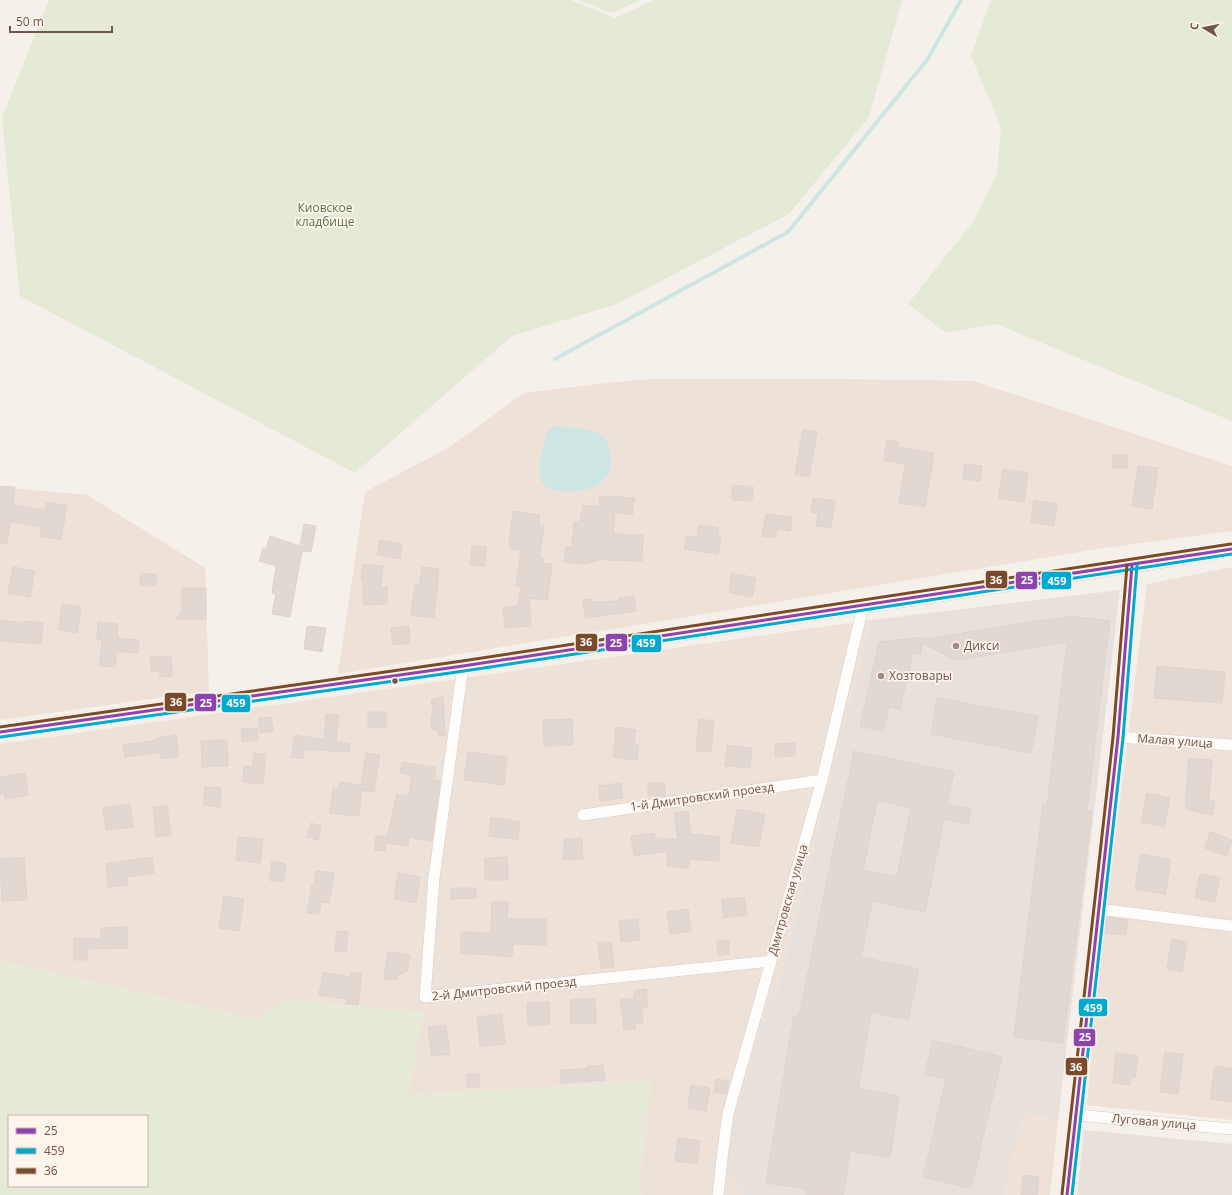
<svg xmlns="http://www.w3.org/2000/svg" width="1232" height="1195" font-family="'Open Sans',sans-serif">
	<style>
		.residential { fill: #eee1d8 }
		.industrial { fill: #e7e0db }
		.green { fill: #e5ead6; fill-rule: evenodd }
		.water { fill: #cde6e4 }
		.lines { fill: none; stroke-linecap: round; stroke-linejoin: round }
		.stream { stroke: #cde6e4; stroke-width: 4 }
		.building { fill: #e2d8d2; stroke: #ded3cd; fill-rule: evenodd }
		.street-casing { stroke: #d5cdc8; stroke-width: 12 }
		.secondary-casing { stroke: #d4cbc7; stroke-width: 16 }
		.street { stroke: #fefdfc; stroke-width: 11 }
		.secondary { stroke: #fefdfc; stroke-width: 15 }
		.bus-1-casing { stroke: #fdf4ec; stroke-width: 6 }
		.bus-2-casing { stroke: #fdf4ec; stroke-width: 6 }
		.bus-3-casing { stroke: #fdf4ec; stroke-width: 6 }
		.bus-1 { stroke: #8e44ad; stroke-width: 3 }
		.bus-2 { stroke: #00a9ce; stroke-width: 3 }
		.bus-3 { stroke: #7a4b2a; stroke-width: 3 }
		.poi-dot { fill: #9f8b84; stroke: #fdf4ec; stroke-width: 1.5 }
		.bus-dot { fill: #70554d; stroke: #fdf4ec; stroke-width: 1.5 }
		.labels { text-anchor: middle; stroke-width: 3.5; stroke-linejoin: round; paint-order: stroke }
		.park-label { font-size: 12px; fill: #5b7547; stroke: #fdf4ec }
		.poi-label { font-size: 12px; fill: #70554d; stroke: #fdf4ec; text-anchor: start }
		.street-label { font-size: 12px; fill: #70554d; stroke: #fdf4ec }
		.line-badge { stroke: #fdf4ec; stroke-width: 1.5 }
		.badge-label { font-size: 11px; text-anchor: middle; font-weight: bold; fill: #fff }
	</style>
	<rect width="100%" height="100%" fill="#f6f0ea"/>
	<path class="residential" d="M 651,379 L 844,379 L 973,381 L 1232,466 L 1232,531 L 1110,547 L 338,674 L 365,492 L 448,448 L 524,393 L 598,384 Z
		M 0,487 L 87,495 L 205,568 L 209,691 L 0,720 Z
		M 1232,567 L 1232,1120 L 1087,1105 L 1102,944 L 1147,584 Z
		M 871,620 L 777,991 L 769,999 L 734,1121 L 725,1160 L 728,1176 L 743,1190 L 742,1195 L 642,1195 L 638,1193 L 651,1081 L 408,1095 L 423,1013 L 286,999 L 259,1020 L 0,961 L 0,744 Z
		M 1023,1113 L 1058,1120 L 1050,1195 L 1004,1195 Z"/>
	<path class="industrial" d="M 1120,590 L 1058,1120 L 1023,1113 L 1004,1195 L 742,1195 L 743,1190 L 728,1176 L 725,1168 L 725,1160 L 734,1121 L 769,999 L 777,991 L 871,620 Z
		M 1084,1130 L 1232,1144 L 1232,1195 L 1077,1195 Z"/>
	<path class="green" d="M 49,0 L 571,0 L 615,18 L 654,0 L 902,0 L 869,117 L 789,214 L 617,304 L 512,336 L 355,473 L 20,296 L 2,117 Z
		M 579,0 L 641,0 L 611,13 Z
		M 991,0 L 1232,0 L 1232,421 L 996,324 L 946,333 L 908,304 L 975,219 L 997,174 L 1001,127 L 971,56 Z
		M 0,961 L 259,1020 L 286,999 L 424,1013 L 408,1095 L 651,1081 L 638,1193 L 642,1195 L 0,1195 ZM 9,1116 L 147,1116 L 147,1186 L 9,1186 Z"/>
	<path class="water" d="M 556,426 C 567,428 585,428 595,432 C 605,436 609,442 610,452 C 612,460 612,469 607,476 C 603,482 592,489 584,490 C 575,492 546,493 542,482 C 537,469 543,445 547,431 Z"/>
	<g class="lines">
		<path class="stream" d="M 555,359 L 788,232 L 927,60 L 961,0"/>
	</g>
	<path class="building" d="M 803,429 L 817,432 L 809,477 L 795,474 Z
		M 887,440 L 899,442 L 898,447 L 934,453 L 925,507 L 899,503 L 905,464 L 884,460 Z
		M 1113,455 L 1127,455 L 1127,468 L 1112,468 Z
		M 965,464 L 982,466 L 980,481 L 963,479 Z
		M 1138,466 L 1158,468 L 1152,509 L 1132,506 Z
		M 1003,469 L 1028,473 L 1024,502 L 998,498 Z
		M 732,485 L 753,487 L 752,501 L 732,500 Z
		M 0,486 L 15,487 L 13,505 L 45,510 L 46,502 L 67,506 L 61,540 L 40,536 L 42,527 L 10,521 L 7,544 L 0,543 Z
		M 600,496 L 635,498 L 632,515 L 615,512 L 613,534 L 643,535 L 642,561 L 606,560 L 606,558 L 585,564 L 564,562 L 566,546 L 572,547 L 574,522 L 580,522 L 583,505 L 599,507 Z
		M 813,498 L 835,501 L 831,528 L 816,526 L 818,513 L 811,512 Z
		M 1034,500 L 1057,504 L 1054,526 L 1031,522 Z
		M 513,511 L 540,515 L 539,525 L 544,526 L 539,558 L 543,558 L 542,563 L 552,564 L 547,600 L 529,598 L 531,626 L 505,628 L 503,607 L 518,606 L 521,587 L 516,586 L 521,550 L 511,549 L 512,546 L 509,545 Z
		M 766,514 L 792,517 L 790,531 L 777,529 L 775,538 L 762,536 Z
		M 304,524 L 316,526 L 311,552 L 302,551 L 290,617 L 272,614 L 276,594 L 272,593 L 276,566 L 259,561 L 263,548 L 266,549 L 270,536 L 300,546 Z
		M 699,525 L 719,528 L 718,537 L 721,538 L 718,554 L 684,549 L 686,537 L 697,537 Z
		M 380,540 L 402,544 L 400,559 L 377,555 Z
		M 472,546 L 486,547 L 484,566 L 470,565 Z
		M 363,564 L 383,566 L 380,588 L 387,587 L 387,604 L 363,605 L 363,580 L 361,580 Z
		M 13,567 L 35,571 L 30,597 L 8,593 Z
		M 422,567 L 439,569 L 434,618 L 411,615 L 415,585 L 420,585 Z
		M 141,573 L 157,575 L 155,586 L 140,585 Z
		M 732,573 L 756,578 L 752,597 L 729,592 Z
		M 182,588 L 206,588 L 206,619 L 176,619 L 182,611 Z
		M 634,596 L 636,611 L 585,618 L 583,600 L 593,599 L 593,602 L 619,601 L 619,598 Z
		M 62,604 L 81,607 L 77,633 L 59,630 Z
		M 1071,616 L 1110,621 L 1087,810 L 1092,811 L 1063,1043 L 1014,1037 L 1043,805 L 1047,806 L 1067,642 L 955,660 L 923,643 L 920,655 L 913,653 L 900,709 L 889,707 L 883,731 L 860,726 L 879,642 L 924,637 L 924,639 Z
		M 0,620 L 24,623 L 24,621 L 43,623 L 41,644 L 0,641 Z
		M 98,622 L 118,624 L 117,638 L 139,640 L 138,653 L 116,651 L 115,667 L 100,666 L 102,640 L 97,640 Z
		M 307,626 L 326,628 L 322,652 L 304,649 Z
		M 409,626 L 410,643 L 393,645 L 391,628 Z
		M 171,656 L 172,676 L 160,677 L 160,671 L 151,671 L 150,657 Z
		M 1157,666 L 1225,672 L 1222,703 L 1154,698 Z
		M 443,697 L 445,736 L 439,736 L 437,729 L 432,730 L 431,715 L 434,715 L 431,700 Z
		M 937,698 L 1038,716 L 1031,753 L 931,734 Z
		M 368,712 L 386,712 L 386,727 L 368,728 Z
		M 326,714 L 339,715 L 336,742 L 350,744 L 349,752 L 305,749 L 303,759 L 291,757 L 295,735 L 324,740 Z
		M 271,717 L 273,731 L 260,733 L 259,718 Z
		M 572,719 L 573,745 L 544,746 L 543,720 Z
		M 699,719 L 714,721 L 711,752 L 696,751 Z
		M 616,727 L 636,730 L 634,744 L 639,745 L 637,760 L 613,757 Z
		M 257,728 L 258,740 L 242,742 L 241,729 Z
		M 176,735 L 179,756 L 161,759 L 160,752 L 125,757 L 123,745 L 158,740 L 158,738 Z
		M 227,740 L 228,766 L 202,767 L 201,741 Z
		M 795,743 L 795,756 L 775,757 L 775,744 Z
		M 727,745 L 752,748 L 750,768 L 725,766 Z
		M 854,751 L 954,772 L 947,804 L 971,809 L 968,824 L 944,819 L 925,912 L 872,901 L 861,957 L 919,969 L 908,1020 L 871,1012 L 858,1089 L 899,1096 L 890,1158 L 850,1151 L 843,1195 L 806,1195 L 807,1189 L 766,1183 L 794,1016 L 799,1016 ZM 877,800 L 911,808 L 897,877 L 863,870 Z
		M 468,752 L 507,757 L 504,785 L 464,780 Z
		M 254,753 L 266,754 L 263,784 L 243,782 L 244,766 L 253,767 Z
		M 366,753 L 380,755 L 374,792 L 362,790 L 359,816 L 330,813 L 333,788 L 339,788 L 340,782 L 361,785 Z
		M 1189,758 L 1212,760 L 1209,800 L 1215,801 L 1212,815 L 1185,809 Z
		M 402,762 L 436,768 L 434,780 L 440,781 L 432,841 L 409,837 L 408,846 L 386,843 L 397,794 L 409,796 L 412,775 L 400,773 Z
		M 25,773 L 28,795 L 5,799 L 4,794 L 0,794 L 0,777 Z
		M 621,783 L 623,798 L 600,801 L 599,786 Z
		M 648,783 L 665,783 L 665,796 L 648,796 Z
		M 205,787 L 221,788 L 220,807 L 204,805 Z
		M 1147,793 L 1170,798 L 1164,827 L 1141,822 Z
		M 130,804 L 133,827 L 106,830 L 103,808 Z
		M 167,806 L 171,835 L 156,837 L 153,807 Z
		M 737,809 L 765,814 L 759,847 L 731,843 Z
		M 688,811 L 691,834 L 720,837 L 719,861 L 689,859 L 688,868 L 667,866 L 668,851 L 634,856 L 631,836 L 654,833 L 655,838 L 678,840 L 674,813 Z
		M 491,817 L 520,822 L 518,840 L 489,836 Z
		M 311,823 L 321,826 L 318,840 L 307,837 Z
		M 1210,832 L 1232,840 L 1227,856 L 1205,848 Z
		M 376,836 L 387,837 L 385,851 L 375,850 Z
		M 238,837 L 263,839 L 260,863 L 236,860 Z
		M 582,838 L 583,859 L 563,860 L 565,839 Z
		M 1141,854 L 1171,860 L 1165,894 L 1135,889 Z
		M 24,857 L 27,900 L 2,901 L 0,859 Z
		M 152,857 L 154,873 L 127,877 L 128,885 L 108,887 L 106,864 Z
		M 507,857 L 508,880 L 485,880 L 485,858 Z
		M 272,861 L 286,864 L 283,882 L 269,880 Z
		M 316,871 L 334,873 L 329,903 L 321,902 L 319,914 L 307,913 L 312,884 L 314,884 Z
		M 398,873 L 420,877 L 416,903 L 394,899 Z
		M 1200,874 L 1220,878 L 1215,902 L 1195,898 Z
		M 451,888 L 476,888 L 476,898 L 451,899 Z
		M 224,896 L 244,899 L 239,931 L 219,928 Z
		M 744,897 L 747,915 L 724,918 L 722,900 Z
		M 492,902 L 508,902 L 507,919 L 546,919 L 546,945 L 513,944 L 512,957 L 477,954 L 461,954 L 461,932 L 491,933 Z
		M 688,909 L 691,931 L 670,934 L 667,912 Z
		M 1107,917 L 1128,920 L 1126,935 L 1105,933 Z
		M 638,919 L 640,940 L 621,942 L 619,921 Z
		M 127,927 L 128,948 L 88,949 L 87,960 L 74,960 L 74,938 L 101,939 L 101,928 Z
		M 337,931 L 348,932 L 346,952 L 335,951 Z
		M 1172,939 L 1187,942 L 1182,972 L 1167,969 Z
		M 729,940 L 729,954 L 718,955 L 717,941 Z
		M 611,942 L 614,967 L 601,968 L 598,943 Z
		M 388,952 L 410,955 L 407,972 L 404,971 L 403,974 L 399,973 L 397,980 L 384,979 Z
		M 323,972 L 350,977 L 351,972 L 362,974 L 358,1005 L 346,1004 L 347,999 L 319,995 Z
		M 646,989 L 648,1008 L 642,1008 L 643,1023 L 635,1024 L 636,1029 L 624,1030 L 620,1000 L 635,998 L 634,991 Z
		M 595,998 L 596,1023 L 571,1024 L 570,1000 Z
		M 549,1002 L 550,1024 L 528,1026 L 527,1003 Z
		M 502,1014 L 505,1044 L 480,1046 L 477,1017 Z
		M 446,1025 L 450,1054 L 432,1056 L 428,1027 Z
		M 933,1040 L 1002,1057 L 971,1188 L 923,1177 L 946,1079 L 925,1074 Z
		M 1165,1052 L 1183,1054 L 1178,1094 L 1160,1092 Z
		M 1116,1053 L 1138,1056 L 1135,1078 L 1131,1078 L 1130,1085 L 1113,1083 Z
		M 603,1065 L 605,1080 L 561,1083 L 560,1070 L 587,1069 L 587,1066 Z
		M 1215,1066 L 1232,1069 L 1232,1102 L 1210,1099 Z
		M 467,1074 L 479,1074 L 479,1087 L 467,1087 Z
		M 716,1079 L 729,1081 L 726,1094 L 714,1092 Z
		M 691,1085 L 710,1088 L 706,1111 L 688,1108 Z
		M 678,1138 L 700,1141 L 697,1164 L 675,1161 Z
		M 1023,1175 L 1039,1177 L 1037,1195 L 1021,1195 Z"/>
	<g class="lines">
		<defs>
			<path id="street" d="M 463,666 L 434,878 L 425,997 L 771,961
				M 1118,737 L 1232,745
				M 583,815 L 822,780
				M 1099,909 L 1232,926
				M 1076,1115 L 1232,1129
				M 718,1195 L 723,1150 L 728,1114 L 822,780 L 863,606"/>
			<path id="secondary" d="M 0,732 L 463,666 L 1132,565 L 1232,549
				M 1067,1195 L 1118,737 L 1132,565"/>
		</defs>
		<use href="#street" class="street-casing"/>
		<use href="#secondary" class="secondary-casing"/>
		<use href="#street" class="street"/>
		<use href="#secondary" class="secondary"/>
		<defs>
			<path id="bus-1" d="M 0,732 L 463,666 L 1232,549
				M 1067,1195 L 1118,737 L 1132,565"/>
			<path id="bus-2" d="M 1,737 L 464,671 L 1232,554
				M 1072,1195 L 1123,738 L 1137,565"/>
			<path id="bus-3" d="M 0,727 L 462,661 L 1231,544
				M 1062,1194 L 1113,737 L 1127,565"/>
		</defs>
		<use href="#bus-1" class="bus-1-casing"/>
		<use href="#bus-2" class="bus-2-casing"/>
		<use href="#bus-3" class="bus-3-casing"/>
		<use href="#bus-1" class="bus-1"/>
		<use href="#bus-2" class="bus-2"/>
		<use href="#bus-3" class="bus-3"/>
	</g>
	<g class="poi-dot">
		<circle cx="956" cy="646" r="4"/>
		<circle cx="881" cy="676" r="4"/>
	</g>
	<circle class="bus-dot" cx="395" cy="681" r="3.5"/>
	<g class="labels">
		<g class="park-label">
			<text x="325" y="212">Киовское<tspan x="325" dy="14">кладбище</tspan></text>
		</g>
		<g class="poi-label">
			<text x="964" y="650">Дикси</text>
			<text x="889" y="680">Хозтовары</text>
		</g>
		<g class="street-label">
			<text transform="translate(1175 741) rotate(4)" y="4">Малая улица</text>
			<text transform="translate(702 797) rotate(-8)" y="4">1-й Дмитровский проезд</text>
			<text transform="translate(788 900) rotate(-74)" y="4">Дмитровская улица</text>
			<text transform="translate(504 989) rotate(-6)" y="4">2-й Дмитровский проезд</text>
			<text transform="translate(1154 1122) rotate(5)" y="4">Луговая улица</text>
		</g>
	</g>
	<g class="line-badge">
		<rect x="985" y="570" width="23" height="19" rx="4" fill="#7a4b2a"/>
		<rect x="1015" y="571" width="23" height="19" rx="4" fill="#8e44ad"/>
		<rect x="1041" y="571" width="31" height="19" rx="4" fill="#00a9ce"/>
		<rect x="575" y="633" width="23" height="19" rx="4" fill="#7a4b2a"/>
		<rect x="605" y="633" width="23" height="19" rx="4" fill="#8e44ad"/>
		<rect x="631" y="634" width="31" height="19" rx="4" fill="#00a9ce"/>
		<rect x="164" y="692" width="23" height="20" rx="4" fill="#7a4b2a"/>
		<rect x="194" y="693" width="23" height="19" rx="4" fill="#8e44ad"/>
		<rect x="221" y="694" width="30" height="19" rx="4" fill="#00a9ce"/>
		<rect x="1078" y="998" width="30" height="19" rx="4" fill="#00a9ce"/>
		<rect x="1073" y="1028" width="23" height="19" rx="4" fill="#8e44ad"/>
		<rect x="1065" y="1057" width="23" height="19" rx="4" fill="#7a4b2a"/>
	</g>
	<g class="badge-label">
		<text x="996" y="584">36</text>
		<text x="1027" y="584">25</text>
		<text x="1057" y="585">459</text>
		<text x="586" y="646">36</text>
		<text x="616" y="647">25</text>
		<text x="646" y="647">459</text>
		<text x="176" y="706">36</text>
		<text x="206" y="707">25</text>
		<text x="236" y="707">459</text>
		<text x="1093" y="1012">459</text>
		<text x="1085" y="1041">25</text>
		<text x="1076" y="1071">36</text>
	</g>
	<rect x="8" y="1115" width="140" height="72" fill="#fdf4ec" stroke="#c5b4ac"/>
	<rect x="16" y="1128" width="20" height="6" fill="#8e44ad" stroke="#c5b4ac"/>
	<text x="44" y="1135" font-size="12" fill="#70554d">25</text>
	<rect x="16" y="1148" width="20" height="6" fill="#00a9ce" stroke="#c5b4ac"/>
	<text x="44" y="1155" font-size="12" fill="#70554d">459</text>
	<rect x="16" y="1168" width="20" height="6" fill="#7a4b2a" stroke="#c5b4ac"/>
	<text x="44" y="1175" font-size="12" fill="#70554d">36</text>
	<g transform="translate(1204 28) rotate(280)" stroke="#fdf4ec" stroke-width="3" paint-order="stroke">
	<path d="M0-3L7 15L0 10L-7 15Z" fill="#70554d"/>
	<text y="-6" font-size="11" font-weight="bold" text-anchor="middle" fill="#70554d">С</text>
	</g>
	<path d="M10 26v6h102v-6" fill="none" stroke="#70554d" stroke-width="2"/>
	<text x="16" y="26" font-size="12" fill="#70554d" stroke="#fdf4ec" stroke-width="3" paint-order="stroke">50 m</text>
</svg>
